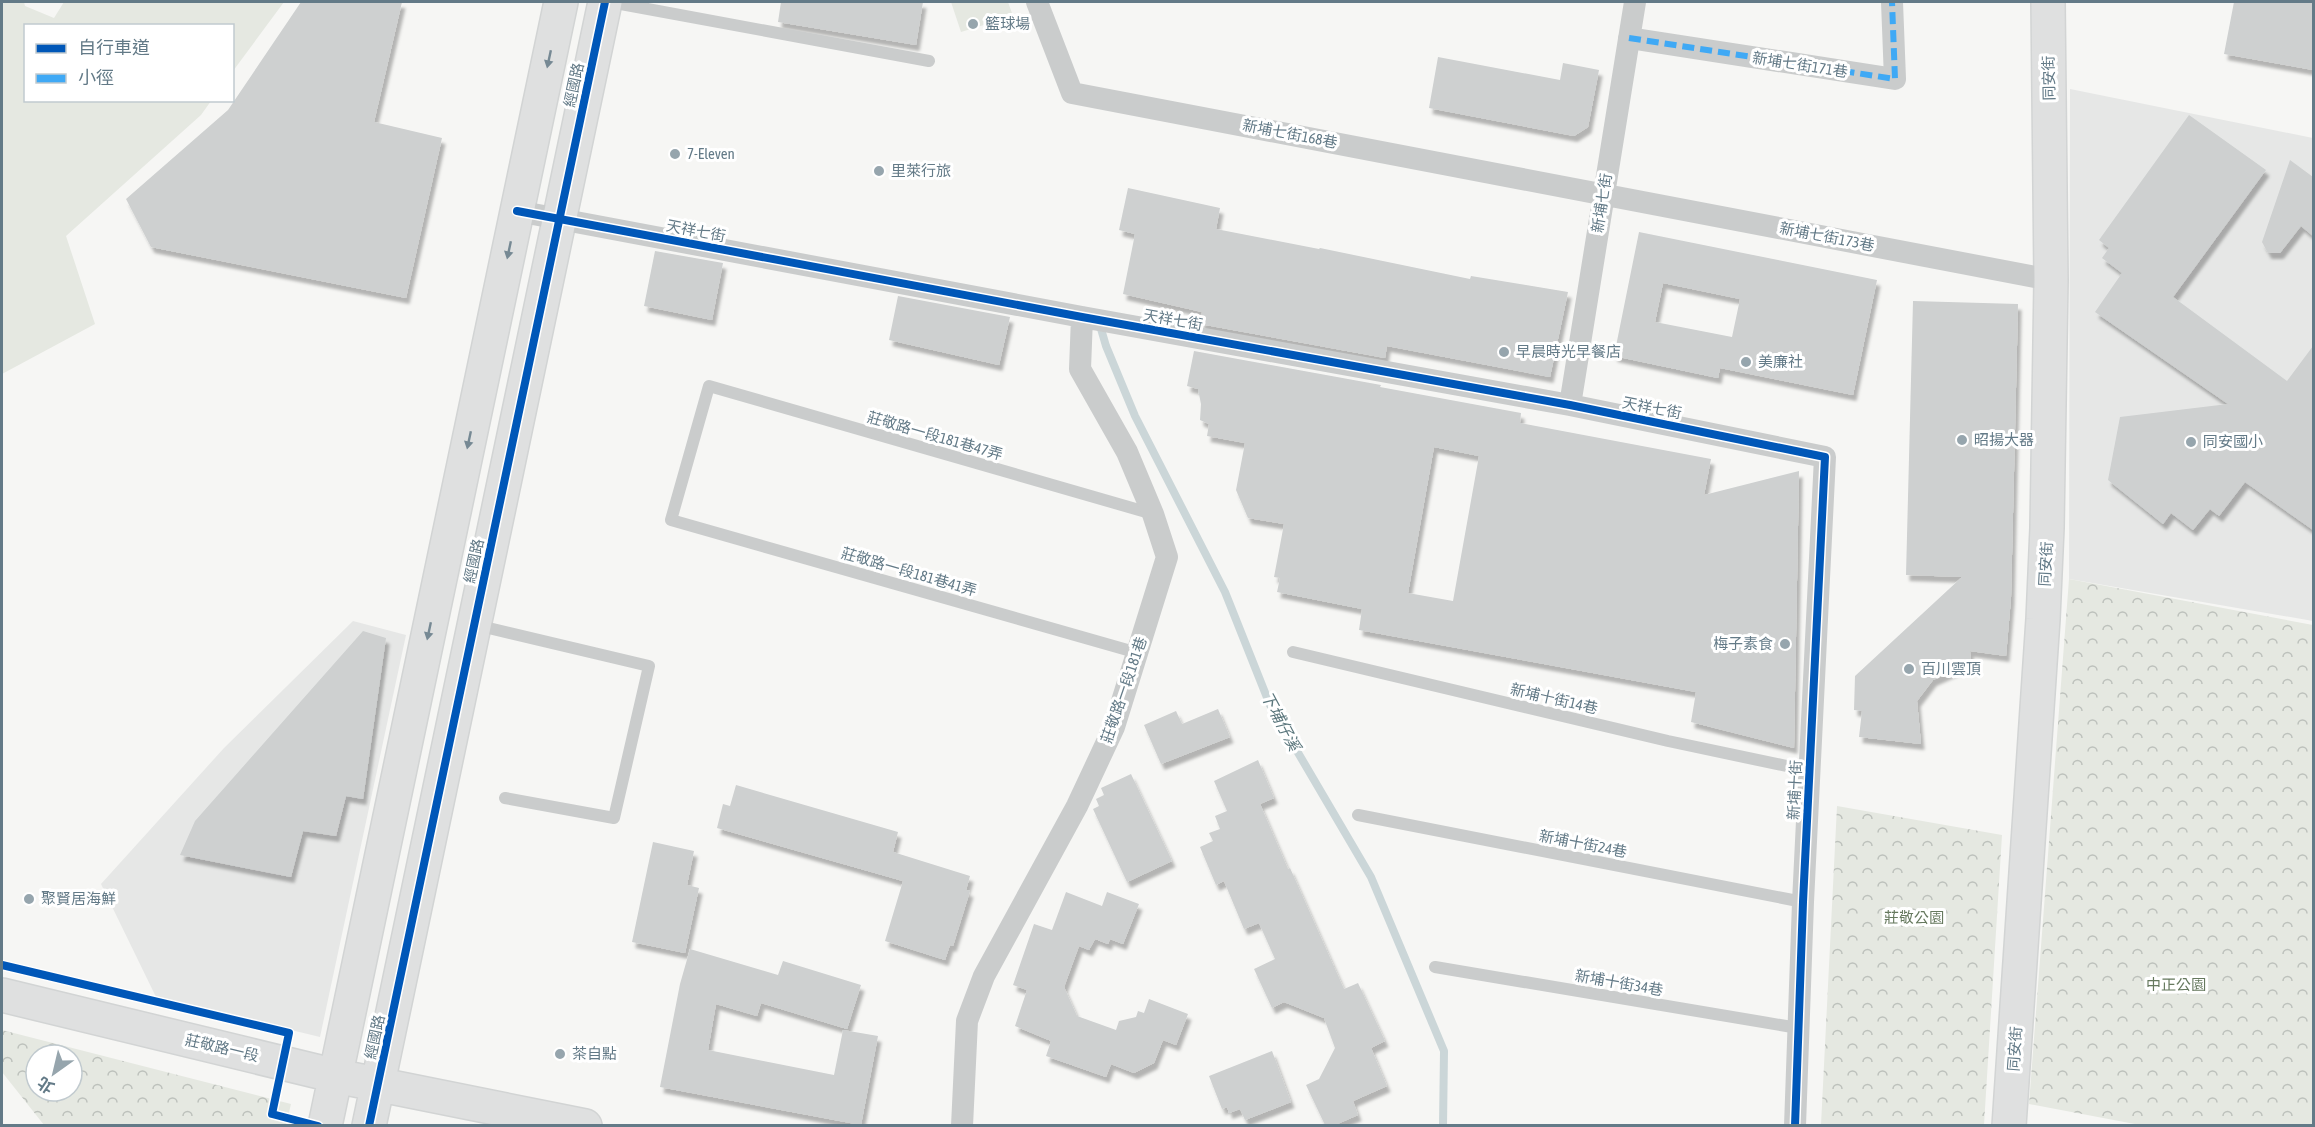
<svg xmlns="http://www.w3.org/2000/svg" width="2315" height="1127" font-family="'Asap Condensed','Noto Sans TC',sans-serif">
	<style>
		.built { fill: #e6e7e6 }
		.grass { fill: #e5e8e1 }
		.park { fill: url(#park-crowns); fill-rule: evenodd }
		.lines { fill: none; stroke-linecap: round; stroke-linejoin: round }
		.stream { stroke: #cbd6d8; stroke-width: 8 }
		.building { fill: #ced0d0; fill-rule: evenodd; filter: url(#shadow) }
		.secondary-casing { stroke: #d2d4d4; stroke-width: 36 }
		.lane { stroke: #cacccc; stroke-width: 12 }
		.street { stroke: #cacccc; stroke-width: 22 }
		.secondary { stroke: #dfe0e0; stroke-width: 33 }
		.quiet { stroke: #3fa9f5; stroke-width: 6; stroke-dasharray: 12 6; stroke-linecap: butt }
		.cycleway-casing { stroke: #fff; stroke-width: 11 }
		.cycleway { stroke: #0057b8; stroke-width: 8 }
		.oneway { fill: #768994 }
		.poi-dot { fill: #96a5ad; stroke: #fff; stroke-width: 2 }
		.labels { text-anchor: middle; stroke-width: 6; stroke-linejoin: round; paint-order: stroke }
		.poi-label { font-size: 15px; fill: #637a87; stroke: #fff; text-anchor: start }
		.street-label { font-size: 15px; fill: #637a87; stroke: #fff }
		.park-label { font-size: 15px; fill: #66795e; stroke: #fff }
		.water-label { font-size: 16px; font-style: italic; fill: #5a767c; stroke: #fff }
	</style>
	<defs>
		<pattern id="park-crowns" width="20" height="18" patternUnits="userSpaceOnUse" patternTransform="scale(1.5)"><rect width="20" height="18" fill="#e5e8e1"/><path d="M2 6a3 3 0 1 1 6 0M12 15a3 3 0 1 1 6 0" fill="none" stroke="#bdc1bc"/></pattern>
		<filter id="shadow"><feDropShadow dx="3.5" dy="6" stdDeviation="1.5" flood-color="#0004"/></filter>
	</defs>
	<rect width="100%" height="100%" fill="#f6f6f4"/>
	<path class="built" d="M 2070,89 L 2313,138 L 2313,621 L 2069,579 Z
		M 353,621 L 406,635 L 320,1037 L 156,997 L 101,884 L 224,748 Z"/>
	<path class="grass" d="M 2,2 L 24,2 L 25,6 L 54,18 L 64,2 L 284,2 L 233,71 L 232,26 L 26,26 L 26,100 L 211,101 L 201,115 L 66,236 L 95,324 L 2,374 Z
		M 951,2 L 1008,2 L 1013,16 L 961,32 Z"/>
	<path class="park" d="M 2069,579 L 2313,625 L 2313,1125 L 2140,1125 L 2029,1104 Z
		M 1837,806 L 2002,835 L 1984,1125 L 1821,1125 Z
		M 2,1030 L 291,1104 L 286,1125 L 44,1125 L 2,1072 ZM 36,1055 L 72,1055 L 72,1091 L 36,1091 Z"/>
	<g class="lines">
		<path class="stream" d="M 1099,322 L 1106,346 L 1135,416 L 1225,592 L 1270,705 L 1371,877 L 1444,1051 L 1443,1126"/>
	</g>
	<path class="building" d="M 301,2 L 402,2 L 374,122 L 442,138 L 406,298 L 151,247 L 126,199 L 228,110 Z
		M 781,2 L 923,2 L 916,45 L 778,22 Z
		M 2234,2 L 2313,2 L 2313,70 L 2224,54 Z
		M 1438,57 L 1560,80 L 1563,63 L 1599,70 L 1588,127 L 1574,136 L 1429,108 Z
		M 2189,115 L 2266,170 L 2173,297 L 2287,381 L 2313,346 L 2313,530 L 2245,482 L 2219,516 L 2210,509 L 2193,530 L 2171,513 L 2163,524 L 2108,480 L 2120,417 L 2228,404 L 2095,312 L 2122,273 L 2102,258 L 2109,248 L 2099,240 Z
		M 2290,160 L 2313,177 L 2313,236 L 2301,226 L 2280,253 L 2268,253 L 2262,242 Z
		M 1128,188 L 1220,208 L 1216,229 L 1319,249 L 1320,248 L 1470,279 L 1471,276 L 1568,292 L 1550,377 L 1387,346 L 1385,358 L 1200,324 L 1202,312 L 1123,294 L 1135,234 L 1119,230 Z
		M 1639,232 L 1877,280 L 1853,395 L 1720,368 L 1718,378 L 1614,356 ZM 1663,283 L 1740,299 L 1732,337 L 1655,322 Z
		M 655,251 L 723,263 L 712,320 L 644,306 Z
		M 898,296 L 1010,317 L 999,365 L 889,340 Z
		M 1913,301 L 2018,304 L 2011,598 L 2006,656 L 1970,651 L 1971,663 L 1933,680 L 1917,701 L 1921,744 L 1859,737 L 1862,711 L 1854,710 L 1855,676 L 1962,577 L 1906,575 Z
		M 1194,351 L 1381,385 L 1380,387 L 1521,413 L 1520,423 L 1711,459 L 1704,495 L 1799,471 L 1794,748 L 1691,722 L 1696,692 L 1359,630 L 1362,609 L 1277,592 L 1280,578 L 1274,577 L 1284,524 L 1248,518 L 1236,490 L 1245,443 L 1207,436 L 1209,424 L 1200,420 L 1201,404 L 1198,389 L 1187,386 ZM 1434,447 L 1479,456 L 1453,601 L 1408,593 Z
		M 363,631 L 386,638 L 363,799 L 346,796 L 336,836 L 303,831 L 291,877 L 180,855 L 195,821 Z
		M 1218,709 L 1230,737 L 1161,764 L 1144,725 L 1176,711 L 1182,724 Z
		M 1258,760 L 1274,798 L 1260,804 L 1288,869 L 1290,868 L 1344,989 L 1358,983 L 1385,1041 L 1371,1048 L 1387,1086 L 1353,1101 L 1358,1115 L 1335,1125 L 1325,1125 L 1306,1085 L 1319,1079 L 1335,1048 L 1324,1018 L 1284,1002 L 1272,1008 L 1254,969 L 1275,959 L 1259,923 L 1244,929 L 1224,881 L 1216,885 L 1200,847 L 1213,841 L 1209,833 L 1220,829 L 1215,816 L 1227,811 L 1214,781 Z
		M 1131,774 L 1172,861 L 1127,882 L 1093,809 L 1099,806 L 1096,799 L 1104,795 L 1101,788 Z
		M 736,785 L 898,832 L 893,852 L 970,876 L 966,890 L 970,891 L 953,946 L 950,945 L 945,960 L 885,941 L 903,881 L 717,828 L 723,804 L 730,806 Z
		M 653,842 L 694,851 L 687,885 L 699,888 L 685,953 L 632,942 Z
		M 1066,892 L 1102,906 L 1107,892 L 1139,904 L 1123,944 L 1110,939 L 1108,944 L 1095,939 L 1089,950 L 1079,946 L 1064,987 L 1077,1016 L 1116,1030 L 1119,1021 L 1136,1017 L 1138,1011 L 1144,1013 L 1149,999 L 1188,1014 L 1176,1045 L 1163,1040 L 1154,1063 L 1134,1073 L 1111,1064 L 1106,1077 L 1046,1056 L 1051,1041 L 1015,1026 L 1027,990 L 1013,985 L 1034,924 L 1052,930 Z
		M 690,949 L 778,975 L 783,961 L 861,985 L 847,1029 L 761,1003 L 757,1016 L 716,1004 L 708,1050 L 834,1075 L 843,1030 L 878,1036 L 861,1125 L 660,1087 L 680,984 Z
		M 1272,1051 L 1291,1102 L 1245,1120 L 1240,1109 L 1229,1113 L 1227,1107 L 1222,1109 L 1209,1076 Z"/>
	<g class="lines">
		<defs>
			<path id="secondary" d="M 2,995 L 336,1076 L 585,1126
				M 325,1126 L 561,2
				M 369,1126 L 605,2
				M 2009,1126 L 2043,619 L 2047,528 L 2051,280 L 2048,2"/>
		</defs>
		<use href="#secondary" class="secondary-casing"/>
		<path class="lane" d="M 610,2 L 929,61
			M 476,625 L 649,666 L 614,818 L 505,798
			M 1293,652 L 1668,741 L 1810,771
			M 1138,653 L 671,520 L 709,386 L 1153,514
			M 1358,815 L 1803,902
			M 1435,967 L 1798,1028"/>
		<path class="street" d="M 1037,2 L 1072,93 L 2051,280
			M 1629,38 L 1895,79 L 1892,2
			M 517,211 L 1082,317 L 1570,405 L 1825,457 L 1803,902 L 1795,1126
			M 1570,405 L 1635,2
			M 962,1126 L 967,1021 L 984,976 L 1077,806 L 1114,727 L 1167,557 L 1153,514 L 1127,452 L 1080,369 L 1082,317"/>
		<use href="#secondary" class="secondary"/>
		<path class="quiet" d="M 1629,38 L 1895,79 L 1892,2"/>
		<defs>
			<path id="cycleway" d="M 517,211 L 1082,317 L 1570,405 L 1825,457 L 1803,902 L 1795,1126
				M 2,965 L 289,1033 L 272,1114 L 318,1126
				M 369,1126 L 605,2"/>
		</defs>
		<use href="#cycleway" class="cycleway-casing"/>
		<use href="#cycleway" class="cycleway"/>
	</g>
	<defs><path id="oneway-solid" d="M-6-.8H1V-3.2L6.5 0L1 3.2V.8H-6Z" transform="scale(1.5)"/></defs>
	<g class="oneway">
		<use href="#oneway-solid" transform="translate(549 59) rotate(102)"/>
		<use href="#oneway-solid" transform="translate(509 250) rotate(102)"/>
		<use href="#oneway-solid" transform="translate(469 440) rotate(102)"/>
		<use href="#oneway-solid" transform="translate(429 631) rotate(102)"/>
	</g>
	<g class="poi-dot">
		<circle cx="973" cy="24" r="6"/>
		<circle cx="675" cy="154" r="6"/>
		<circle cx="879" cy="171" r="6"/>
		<circle cx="1504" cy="352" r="6"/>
		<circle cx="1746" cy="362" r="6"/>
		<circle cx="1962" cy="440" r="6"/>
		<circle cx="2191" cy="442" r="6"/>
		<circle cx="1785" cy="644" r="6"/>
		<circle cx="1909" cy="669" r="6"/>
		<circle cx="29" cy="899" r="6"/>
		<circle cx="560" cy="1054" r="6"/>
	</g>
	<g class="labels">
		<g class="poi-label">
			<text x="985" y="29">籃球場</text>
			<text x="687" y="159">7-Eleven</text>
			<text x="891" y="176">里萊行旅</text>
			<text x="1516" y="357">早晨時光早餐店</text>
			<text x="1758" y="367">美廉社</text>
			<text x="1974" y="445">昭揚大器</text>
			<text x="2203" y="447">同安國小</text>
			<text x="1773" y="649" text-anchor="end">梅子素食</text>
			<text x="1921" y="674">百川雲頂</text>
			<text x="41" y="904">聚賢居海鮮</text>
			<text x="572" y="1059">茶自點</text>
		</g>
		<g class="street-label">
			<text transform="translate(1800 65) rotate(9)" y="5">新埔七街171巷</text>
			<text transform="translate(2049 78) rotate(-91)" y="5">同安街</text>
			<text transform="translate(574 85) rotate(-78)" y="5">經國路</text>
			<text transform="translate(1290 134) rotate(11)" y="5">新埔七街168巷</text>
			<text transform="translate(1602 203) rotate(-81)" y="5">新埔七街</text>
			<text transform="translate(696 231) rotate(11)" y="5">天祥七街</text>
			<text transform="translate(1827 237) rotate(11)" y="5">新埔七街173巷</text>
			<text transform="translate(1173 320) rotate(10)" y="5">天祥七街</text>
			<text transform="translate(1652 408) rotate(11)" y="5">天祥七街</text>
			<text transform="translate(935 436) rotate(16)" y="5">莊敬路一段181巷47弄</text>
			<text transform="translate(474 561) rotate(-78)" y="5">經國路</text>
			<text transform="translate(2046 564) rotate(-87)" y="5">同安街</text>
			<text transform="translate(909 572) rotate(16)" y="5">莊敬路一段181巷41弄</text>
			<text transform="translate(1124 690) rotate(-71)" y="5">莊敬路一段181巷</text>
			<text transform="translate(1554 699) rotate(13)" y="5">新埔十街14巷</text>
			<text transform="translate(1795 790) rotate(-87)" y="5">新埔十街</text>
			<text transform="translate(1583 844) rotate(11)" y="5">新埔十街24巷</text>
			<text transform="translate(1619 983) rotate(10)" y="5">新埔十街34巷</text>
			<text transform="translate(375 1037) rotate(-78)" y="5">經國路</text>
			<text transform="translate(222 1048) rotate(13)" y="5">莊敬路一段</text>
			<text transform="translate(2015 1049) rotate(-86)" y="5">同安街</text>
		</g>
		<g class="park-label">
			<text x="1914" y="923">莊敬公園</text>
			<text x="2176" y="990">中正公園</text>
		</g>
		<g class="water-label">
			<text transform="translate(1281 721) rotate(62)" y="6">下埔仔溪</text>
		</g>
	</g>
	<rect width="2315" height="1127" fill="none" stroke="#637a87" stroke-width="6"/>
	<rect x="24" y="24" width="210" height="78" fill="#ffffff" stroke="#c1cacf" stroke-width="1.5"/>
	<rect x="36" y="44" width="30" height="9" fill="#0057b8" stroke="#c1cacf" stroke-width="1.5"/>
	<text x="78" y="54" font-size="18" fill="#637a87">自行車道</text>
	<rect x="36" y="74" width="30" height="9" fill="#3fa9f5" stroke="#c1cacf" stroke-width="1.5"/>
	<text x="78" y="84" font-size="18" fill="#637a87">小徑</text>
	<g transform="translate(54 1073) rotate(214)"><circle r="28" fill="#ffffff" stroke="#c1cacf" stroke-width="1.5"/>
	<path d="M0-4.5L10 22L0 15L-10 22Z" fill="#96a5ad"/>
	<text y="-9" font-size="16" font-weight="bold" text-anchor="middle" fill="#637a87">北</text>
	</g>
</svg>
